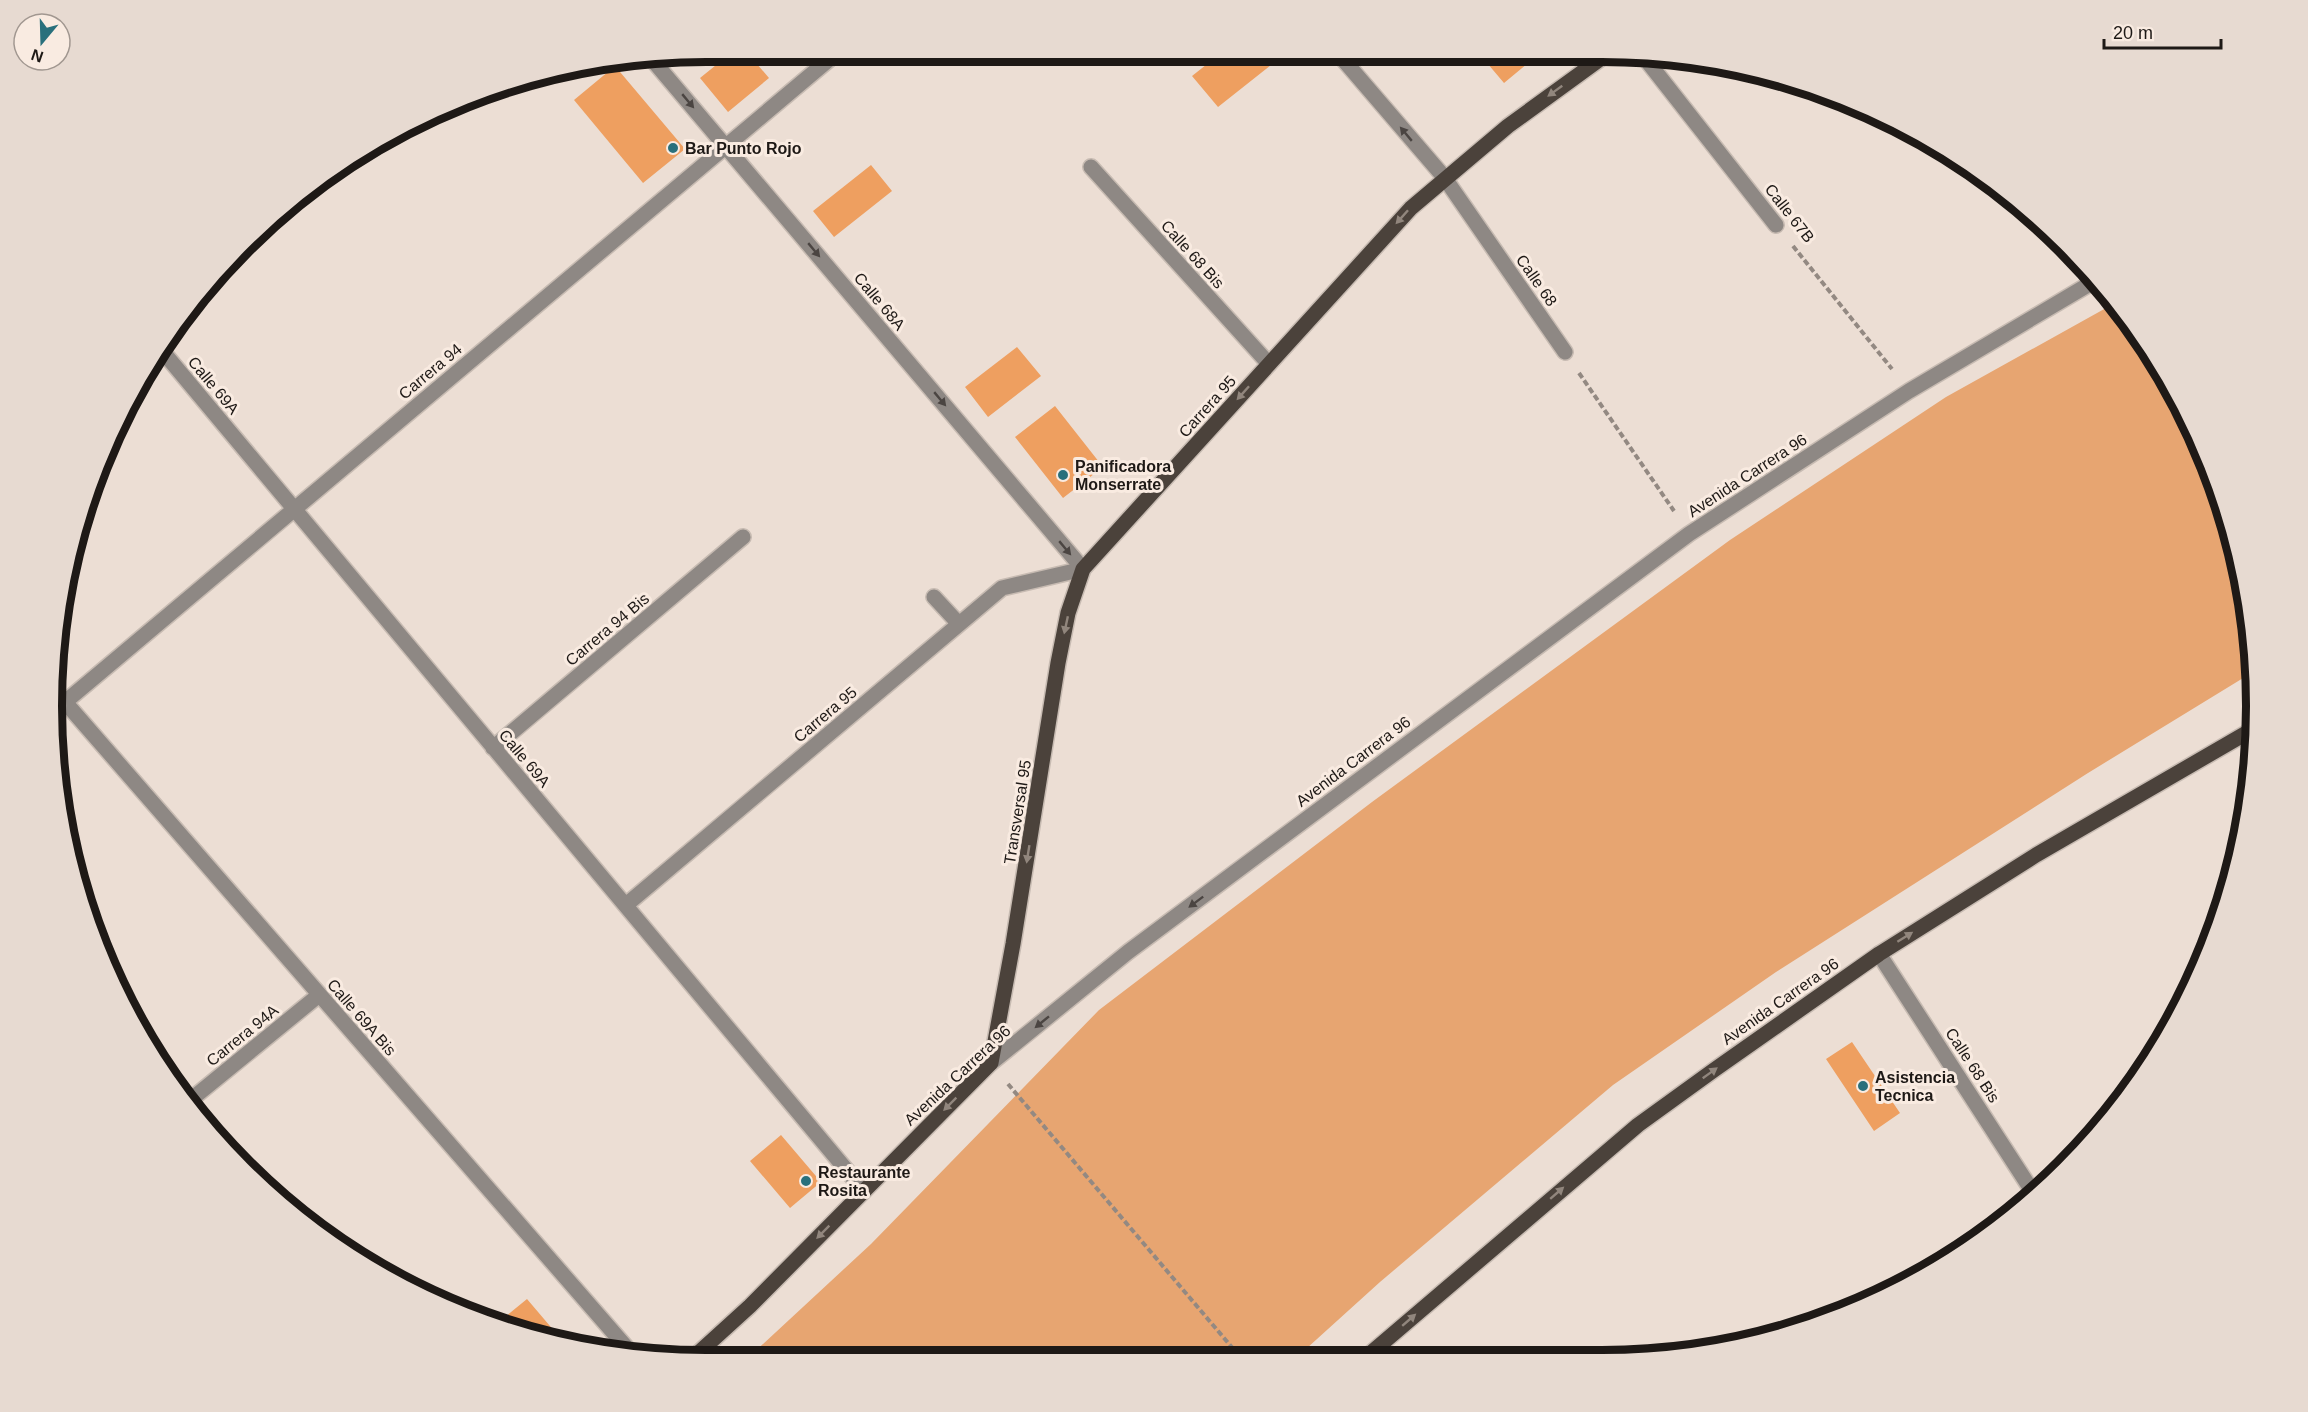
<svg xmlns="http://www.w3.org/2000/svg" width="2308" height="1412" font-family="Arial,sans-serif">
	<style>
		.green { fill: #e7a571 }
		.building { fill: #ee9f60 }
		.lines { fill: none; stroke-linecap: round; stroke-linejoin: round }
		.minor-casing { stroke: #c7bbb2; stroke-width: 18 }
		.major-casing { stroke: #c7bbb2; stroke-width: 18 }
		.path { stroke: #938982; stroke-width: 4; stroke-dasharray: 6 3; stroke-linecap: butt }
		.minor { stroke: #8e8884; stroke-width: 15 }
		.major { stroke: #4b423b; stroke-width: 15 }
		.oneway { fill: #91867d }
		.oneway2 { fill: #4b4542 }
		.poi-dot { fill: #29707c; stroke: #f9ebe1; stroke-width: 2 }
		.labels { text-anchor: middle; stroke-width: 6; stroke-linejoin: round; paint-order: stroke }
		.poi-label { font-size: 16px; font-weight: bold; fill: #1e1916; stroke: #f9ebe1; text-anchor: start }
		.street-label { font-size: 16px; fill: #1e1916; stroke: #f9ebe1 }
		.rim { fill: none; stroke: #1e1916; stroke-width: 8 }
	</style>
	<rect width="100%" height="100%" fill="#ecded4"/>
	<path class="green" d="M 2115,303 L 2169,378 L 2222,495 L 2251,620 L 2253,672 L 2088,773 L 1776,972 L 1613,1085 L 1380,1282 L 1296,1358 L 750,1356 L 871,1244 L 1099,1010 L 1372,802 L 1730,540 L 1946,397 Z
		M 143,1033 L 194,1097 L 188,1102 L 162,1070 Z"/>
	<path class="building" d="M 726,57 L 751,57 L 769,78 L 728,112 L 700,78 Z
		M 1216,57 L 1281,57 L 1218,107 L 1192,76 Z
		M 1482,57 L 1530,57 L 1533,59 L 1504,83 Z
		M 615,66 L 685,149 L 643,183 L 574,100 Z
		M 871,165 L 892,191 L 834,237 L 813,211 Z
		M 1017,347 L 1041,376 L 988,417 L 965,387 Z
		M 1055,406 L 1103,467 L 1063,498 L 1015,437 Z
		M 1852,1042 L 1900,1113 L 1874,1131 L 1826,1059 Z
		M 781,1135 L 821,1182 L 790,1208 L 750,1161 Z
		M 527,1299 L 561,1339 L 513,1327 L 505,1317 Z"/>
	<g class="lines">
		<defs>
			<path id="minor" d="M 1341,57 L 1444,177 L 1565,352
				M 1644,57 L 1776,225
				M 1091,167 L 1269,364
				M 159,347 L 864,1191
				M 934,597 L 959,624
				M 65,702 L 633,1355
				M 52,713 L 832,57
				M 493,748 L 743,537
				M 626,905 L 1002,588 L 1083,569 L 650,57
				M 1879,954 L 2036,1197
				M 991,1063 L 1128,952 L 1689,534 L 1909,391 L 2098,279
				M 188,1102 L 319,995"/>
			<path id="major" d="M 695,1356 L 750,1306 L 991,1063 L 1013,944 L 1058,663 L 1068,613 L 1083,569 L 1411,208 L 1508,126 L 1603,57
				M 1365,1358 L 1638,1125 L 1714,1070 L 1879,954 L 2036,855 L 2255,728"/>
		</defs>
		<use href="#minor" class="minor-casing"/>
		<use href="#major" class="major-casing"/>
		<path class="path" d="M 1793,246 L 1892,369
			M 1579,373 L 1674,511
			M 1008,1084 L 1241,1358"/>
		<use href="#minor" class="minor"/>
		<use href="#major" class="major"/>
	</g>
	<defs><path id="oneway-solid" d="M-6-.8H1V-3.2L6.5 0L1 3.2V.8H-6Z" transform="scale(1.5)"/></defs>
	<g class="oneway">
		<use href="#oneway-solid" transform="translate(1555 91) rotate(144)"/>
		<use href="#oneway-solid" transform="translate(1402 217) rotate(132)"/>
		<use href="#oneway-solid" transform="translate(1243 393) rotate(132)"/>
		<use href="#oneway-solid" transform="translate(1066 625) rotate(102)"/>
		<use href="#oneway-solid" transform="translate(1028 854) rotate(99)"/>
		<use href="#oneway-solid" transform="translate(1905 937) rotate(-32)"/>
		<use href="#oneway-solid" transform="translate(1710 1073) rotate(-36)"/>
		<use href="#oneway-solid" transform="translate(950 1104) rotate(135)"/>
		<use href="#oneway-solid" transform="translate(1557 1193) rotate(-41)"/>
		<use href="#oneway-solid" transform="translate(823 1232) rotate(135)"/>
		<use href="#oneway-solid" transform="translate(1409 1320) rotate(-41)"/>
	</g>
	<g class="oneway2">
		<use href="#oneway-solid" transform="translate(688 101) rotate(50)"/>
		<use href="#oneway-solid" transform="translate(1406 134) rotate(-130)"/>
		<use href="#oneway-solid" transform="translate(814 250) rotate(50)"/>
		<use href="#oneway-solid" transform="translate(940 399) rotate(50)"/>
		<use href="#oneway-solid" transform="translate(1065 548) rotate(50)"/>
		<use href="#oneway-solid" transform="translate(1196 902) rotate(143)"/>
		<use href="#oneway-solid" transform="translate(1042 1022) rotate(141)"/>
	</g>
	<g class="poi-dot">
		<circle cx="673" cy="148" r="6"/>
		<circle cx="1063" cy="475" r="6"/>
		<circle cx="1863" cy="1086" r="6"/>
		<circle cx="806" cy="1181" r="6"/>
	</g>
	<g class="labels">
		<g class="poi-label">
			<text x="685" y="154">Bar Punto Rojo</text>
			<text x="1075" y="472">Panificadora<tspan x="1075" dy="18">Monserrate</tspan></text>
			<text x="1875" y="1083">Asistencia<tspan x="1875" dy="18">Tecnica</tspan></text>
			<text x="818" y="1178">Restaurante<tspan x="818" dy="18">Rosita</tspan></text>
		</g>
		<g class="street-label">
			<text transform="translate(1790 213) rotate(52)" y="6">Calle 67B</text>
			<text transform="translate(1193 254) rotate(48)" y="6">Calle 68 Bis</text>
			<text transform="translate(1537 280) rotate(55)" y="6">Calle 68</text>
			<text transform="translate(880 301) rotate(50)" y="6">Calle 68A</text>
			<text transform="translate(430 371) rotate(-40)" y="6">Carrera 94</text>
			<text transform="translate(214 385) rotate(50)" y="6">Calle 69A</text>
			<text transform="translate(1207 406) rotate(-48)" y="6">Carrera 95</text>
			<text transform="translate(1747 475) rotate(-33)" y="6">Avenida Carrera 96</text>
			<text transform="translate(607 629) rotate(-40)" y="6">Carrera 94 Bis</text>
			<text transform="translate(825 714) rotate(-40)" y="6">Carrera 95</text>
			<text transform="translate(525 758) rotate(50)" y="6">Calle 69A</text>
			<text transform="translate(1353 761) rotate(-37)" y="6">Avenida Carrera 96</text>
			<text transform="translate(1017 812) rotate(-81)" y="6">Transversal 95</text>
			<text transform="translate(1780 1001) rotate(-35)" y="6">Avenida Carrera 96</text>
			<text transform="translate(362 1017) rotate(49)" y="6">Calle 69A Bis</text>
			<text transform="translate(242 1035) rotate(-39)" y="6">Carrera 94A</text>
			<text transform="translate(1973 1065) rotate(57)" y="6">Calle 68 Bis</text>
			<text transform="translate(957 1075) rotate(-43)" y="6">Avenida Carrera 96</text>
		</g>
	</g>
	<path d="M0 0H2308V1412H0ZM706 62H1602A644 644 0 0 1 2246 706V706A644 644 0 0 1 1602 1350H706A644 644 0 0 1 62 706V706A644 644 0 0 1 706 62Z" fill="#e7dad1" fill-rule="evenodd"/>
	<path class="rim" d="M706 62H1602A644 644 0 0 1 2246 706V706A644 644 0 0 1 1602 1350H706A644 644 0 0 1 62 706V706A644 644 0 0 1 706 62Z"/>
	<g transform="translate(42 42) rotate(199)"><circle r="28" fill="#f9ebe1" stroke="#a19790" stroke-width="1.5"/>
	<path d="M0-4.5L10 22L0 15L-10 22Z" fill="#29707c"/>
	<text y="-9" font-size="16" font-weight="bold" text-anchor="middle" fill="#1e1916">N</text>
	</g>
	<path d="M2104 39v9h117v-9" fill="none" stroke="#1e1916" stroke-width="3"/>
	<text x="2113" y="39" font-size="18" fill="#1e1916" stroke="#f9ebe1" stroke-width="4.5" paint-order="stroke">20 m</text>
</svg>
